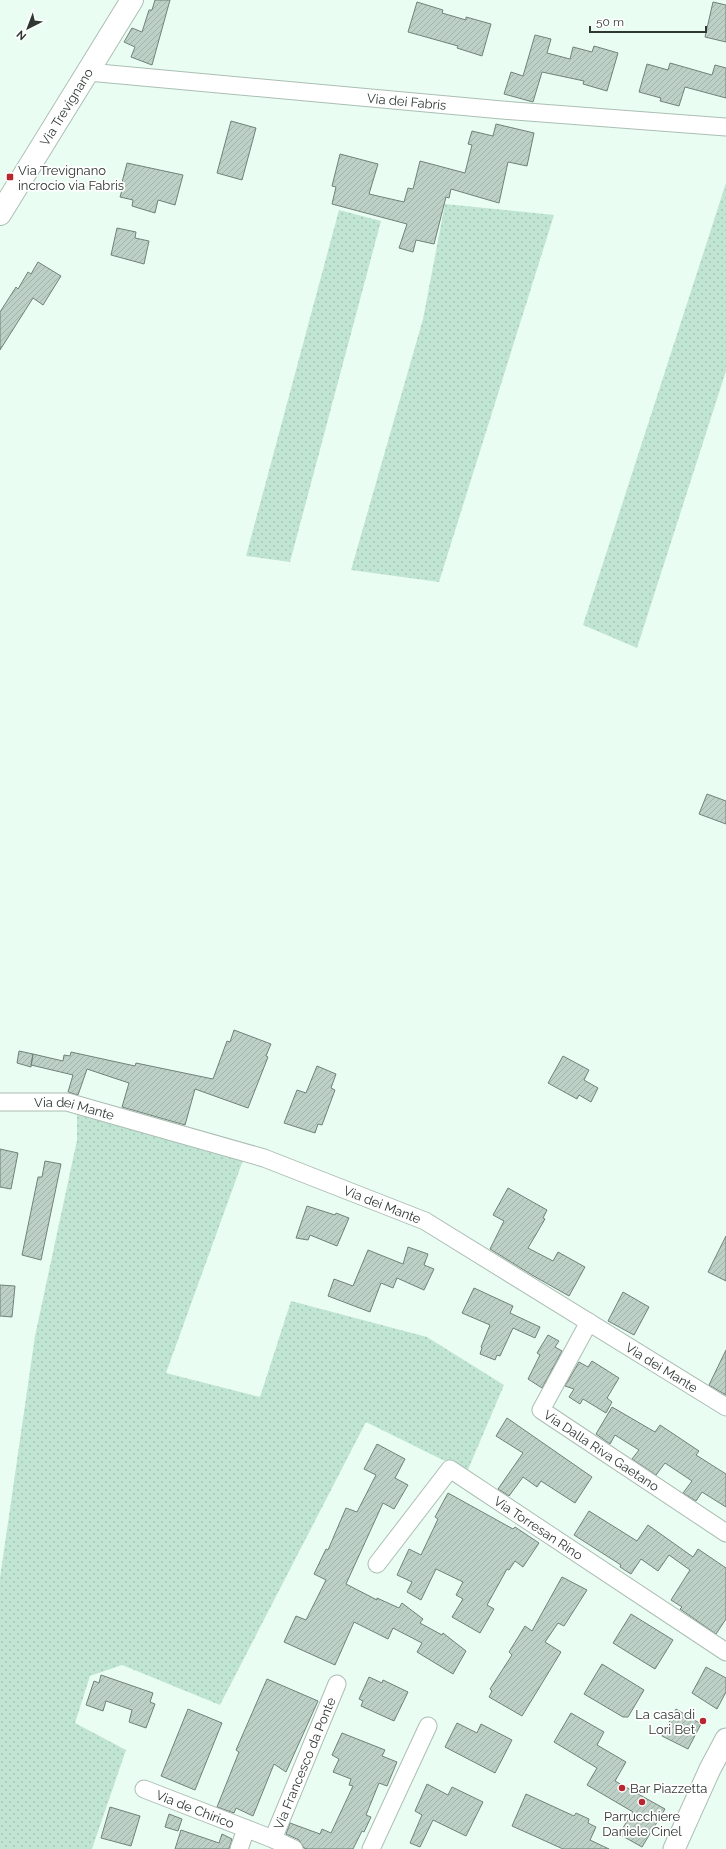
<svg xmlns="http://www.w3.org/2000/svg" width="726" height="1849" font-family="Raleway,sans-serif">
	<style>
		.grass { fill: url(#grass-dots) }
		.building { fill: url(#building-hatch); stroke: #718279 }
		.lines { fill: none; stroke-linecap: round; stroke-linejoin: round }
		.minor-casing { stroke: #abbeb4; stroke-width: 19 }
		.tertiary-casing { stroke: #abbeb4; stroke-width: 23 }
		.secondary-casing { stroke: #abbeb4; stroke-width: 24 }
		.minor { stroke: #fff; stroke-width: 17 }
		.tertiary { stroke: #fff; stroke-width: 21 }
		.secondary { stroke: #fff; stroke-width: 22 }
		.poi-dot { fill: #b8272f; stroke: #fff; stroke-width: 1.5 }
		.labels { text-anchor: middle; stroke-width: 3.5; stroke-linejoin: round; paint-order: stroke }
		.street-label { font-size: 13px; fill: #303733; stroke: #fff }
		.poi-label { font-size: 13px; fill: #303733; stroke: #fff; text-anchor: start }
	</style>
	<defs>
		<pattern id="grass-dots" width="8" height="8" patternUnits="userSpaceOnUse"><rect width="8" height="8" fill="#c1e5d3"/><path d="M2 2h.1M6 6h.1" fill="none" stroke="#a6c5b6" stroke-width="1.8" stroke-linecap="round"/></pattern>
		<pattern id="building-hatch" width="6" height="6" patternUnits="userSpaceOnUse"><rect width="6" height="6" fill="#bdd0c6"/><path d="M-1 1l2-2M0 6l6-6M5 7l2-2" fill="none" stroke="#a3b3ab"/></pattern>
	</defs>
	<rect width="100%" height="100%" fill="#eafdf3"/>
	<path class="grass" d="M 726,183 L 726,371 L 637,648 L 583,625 Z
		M 445,204 L 554,215 L 439,582 L 351,570 L 423,319 Z
		M 339,210 L 381,221 L 290,562 L 246,556 Z
		M 77,1107 L 246,1152 L 166,1373 L 260,1397 L 291,1301 L 427,1337 L 504,1385 L 467,1472 L 366,1422 L 220,1705 L 122,1665 L 90,1676 L 75,1723 L 126,1750 L 92,1849 L 0,1849 L 0,1578 L 35,1336 L 77,1140 Z"/>
	<path class="building" d="M 155,0 L 170,0 L 152,65 L 131,57 L 135,47 L 124,42 L 132,28 L 142,32 L 149,10 L 152,10 Z
		M 417,2 L 443,10 L 442,13 L 466,20 L 466,17 L 491,24 L 482,56 L 457,48 L 458,46 L 408,32 Z
		M 713,2 L 726,5 L 726,42 L 705,37 Z
		M 535,35 L 551,39 L 547,53 L 570,59 L 573,47 L 592,52 L 594,46 L 618,53 L 607,91 L 583,84 L 584,81 L 542,72 L 533,102 L 504,94 L 511,72 L 523,76 Z
		M 670,63 L 712,75 L 715,65 L 726,68 L 726,98 L 685,87 L 679,106 L 660,101 L 661,98 L 639,92 L 647,64 L 668,70 Z
		M 231,121 L 256,128 L 242,180 L 217,173 Z
		M 496,124 L 534,133 L 527,166 L 508,162 L 499,203 L 451,189 L 449,198 L 446,197 L 434,244 L 416,240 L 413,252 L 399,248 L 407,224 L 332,204 L 336,187 L 332,186 L 340,154 L 378,164 L 369,194 L 404,202 L 408,188 L 413,189 L 420,161 L 465,173 L 472,145 L 468,144 L 472,131 L 493,136 Z
		M 127,163 L 183,175 L 175,205 L 158,200 L 155,213 L 132,206 L 133,200 L 120,197 L 122,190 L 120,190 Z
		M 117,228 L 136,232 L 135,238 L 149,241 L 144,264 L 111,255 Z
		M 38,262 L 61,276 L 43,305 L 33,298 L 0,350 L 0,312 L 16,287 L 18,289 L 28,272 L 31,274 Z
		M 707,794 L 726,801 L 726,824 L 699,814 Z
		M 234,1030 L 271,1044 L 266,1056 L 268,1057 L 248,1108 L 195,1089 L 185,1125 L 122,1107 L 129,1083 L 87,1069 L 78,1095 L 68,1092 L 73,1075 L 31,1065 L 33,1054 L 63,1061 L 64,1055 L 70,1056 L 71,1052 L 135,1066 L 136,1063 L 213,1079 L 227,1041 L 230,1042 Z
		M 19,1051 L 33,1054 L 31,1067 L 17,1063 Z
		M 563,1056 L 589,1070 L 584,1080 L 598,1088 L 591,1102 L 579,1095 L 577,1099 L 548,1083 Z
		M 317,1066 L 336,1074 L 331,1088 L 335,1090 L 322,1125 L 318,1124 L 315,1133 L 284,1123 L 297,1090 L 306,1093 Z
		M 0,1149 L 18,1153 L 11,1189 L 0,1187 Z
		M 45,1161 L 61,1164 L 41,1260 L 22,1255 L 38,1177 L 42,1177 Z
		M 508,1188 L 547,1210 L 543,1218 L 545,1219 L 528,1248 L 553,1261 L 558,1252 L 585,1267 L 569,1296 L 532,1275 L 490,1249 L 504,1221 L 493,1215 Z
		M 307,1206 L 335,1215 L 336,1213 L 349,1218 L 337,1246 L 310,1235 L 308,1240 L 296,1238 Z
		M 726,1236 L 726,1281 L 708,1272 Z
		M 408,1247 L 428,1254 L 424,1265 L 434,1269 L 424,1290 L 397,1278 L 393,1288 L 381,1283 L 370,1312 L 328,1296 L 334,1279 L 353,1286 L 368,1250 L 403,1264 Z
		M 0,1285 L 15,1286 L 12,1317 L 0,1316 Z
		M 474,1288 L 513,1306 L 510,1313 L 540,1327 L 535,1338 L 513,1328 L 500,1356 L 497,1355 L 495,1360 L 480,1354 L 482,1348 L 481,1347 L 490,1325 L 462,1313 Z
		M 623,1292 L 649,1307 L 634,1335 L 608,1321 Z
		M 548,1335 L 559,1341 L 555,1347 L 562,1351 L 542,1388 L 528,1379 L 540,1355 L 537,1353 Z
		M 726,1350 L 726,1395 L 709,1385 Z
		M 592,1361 L 619,1378 L 607,1398 L 612,1402 L 606,1413 L 583,1399 L 580,1404 L 569,1397 L 574,1389 L 565,1386 L 579,1362 L 588,1367 Z
		M 612,1407 L 655,1432 L 660,1425 L 699,1451 L 696,1455 L 726,1474 L 726,1507 L 702,1492 L 696,1501 L 683,1493 L 692,1481 L 665,1463 L 656,1475 L 632,1459 L 639,1450 L 615,1435 L 610,1444 L 596,1434 Z
		M 507,1418 L 592,1477 L 575,1503 L 541,1481 L 537,1487 L 523,1477 L 509,1496 L 498,1489 L 523,1453 L 496,1436 Z
		M 377,1444 L 405,1459 L 395,1478 L 408,1485 L 394,1509 L 383,1503 L 346,1584 L 377,1600 L 377,1598 L 399,1608 L 402,1603 L 423,1619 L 420,1623 L 442,1635 L 443,1633 L 466,1651 L 453,1674 L 417,1652 L 422,1643 L 393,1628 L 388,1639 L 354,1622 L 335,1665 L 284,1642 L 296,1616 L 306,1620 L 326,1580 L 314,1574 L 326,1549 L 328,1550 L 346,1508 L 357,1512 L 376,1475 L 364,1469 Z
		M 448,1493 L 513,1529 L 515,1527 L 539,1543 L 523,1567 L 515,1561 L 509,1570 L 507,1569 L 487,1605 L 494,1609 L 480,1633 L 452,1617 L 463,1599 L 456,1595 L 463,1582 L 436,1569 L 421,1600 L 407,1592 L 412,1582 L 397,1575 L 409,1549 L 421,1555 L 438,1519 L 435,1517 Z
		M 589,1511 L 637,1541 L 648,1525 L 693,1557 L 698,1549 L 726,1568 L 726,1619 L 716,1634 L 680,1609 L 682,1607 L 671,1600 L 690,1570 L 669,1555 L 658,1571 L 641,1559 L 631,1574 L 620,1567 L 621,1565 L 574,1535 Z
		M 562,1577 L 587,1590 L 564,1626 L 558,1623 L 545,1642 L 561,1652 L 522,1716 L 489,1697 L 492,1691 L 490,1689 L 512,1655 L 509,1652 L 525,1626 L 532,1631 Z
		M 631,1614 L 673,1640 L 655,1669 L 613,1643 Z
		M 602,1664 L 644,1690 L 628,1717 L 623,1717 L 584,1694 Z
		M 706,1667 L 726,1678 L 726,1692 L 717,1709 L 692,1693 Z
		M 101,1675 L 153,1693 L 150,1702 L 155,1704 L 146,1728 L 129,1722 L 132,1710 L 106,1701 L 103,1711 L 86,1705 L 94,1681 L 99,1683 Z
		M 369,1677 L 382,1683 L 383,1680 L 408,1692 L 394,1721 L 361,1706 L 363,1701 L 359,1699 Z
		M 267,1679 L 318,1701 L 286,1772 L 274,1764 L 253,1816 L 236,1808 L 234,1813 L 217,1807 L 239,1752 L 236,1750 Z
		M 188,1709 L 222,1723 L 195,1790 L 161,1776 Z
		M 676,1709 L 701,1724 L 688,1749 L 662,1736 Z
		M 571,1713 L 604,1732 L 597,1745 L 626,1762 L 615,1781 L 665,1809 L 642,1847 L 619,1834 L 633,1812 L 587,1785 L 597,1768 L 554,1742 Z
		M 457,1723 L 477,1733 L 481,1724 L 512,1740 L 495,1773 L 445,1747 Z
		M 342,1733 L 385,1750 L 382,1756 L 397,1762 L 387,1786 L 379,1783 L 366,1815 L 371,1817 L 364,1832 L 362,1831 L 353,1849 L 307,1849 L 304,1848 L 299,1840 L 286,1834 L 290,1823 L 320,1834 L 322,1829 L 331,1833 L 353,1786 L 349,1785 L 351,1779 L 333,1772 L 339,1759 L 332,1755 Z
		M 427,1784 L 448,1795 L 452,1787 L 483,1802 L 466,1836 L 433,1820 L 420,1847 L 410,1843 L 422,1815 L 415,1811 Z
		M 526,1794 L 574,1816 L 576,1813 L 589,1819 L 588,1823 L 596,1827 L 590,1840 L 609,1849 L 563,1849 L 512,1826 Z
		M 110,1807 L 140,1816 L 131,1846 L 101,1838 Z
		M 169,1814 L 182,1819 L 178,1831 L 165,1827 Z
		M 181,1830 L 219,1843 L 222,1834 L 232,1839 L 229,1849 L 175,1849 Z"/>
	<g class="lines">
		<defs>
			<g id="minor">
				<path id="s1" d="M 88,72 L 502,110 L 726,127"/>
				<path id="s2" d="M 0,1102 L 67,1102 L 264,1158 L 425,1221 L 726,1407"/>
				<path id="s3" d="M 589,1322 L 541,1410 L 726,1533"/>
				<path id="s4" d="M 377,1564 L 450,1469 L 726,1652"/>
				<path id="s5" d="M 144,1789 L 273,1839 L 294,1849"/>
				<path id="s6" d="M 273,1839 L 337,1684"/>
				<path d="M 239,1849 L 246,1829"/>
				<path d="M 371,1849 L 428,1726"/>
			</g>
			<path id="tertiary" d="M 674,1849 L 710,1769 L 726,1739"/>
			<g id="secondary">
				<path id="s7" d="M 0,214 L 132,0"/>
			</g>
		</defs>
		<use href="#minor" class="minor-casing"/>
		<use href="#tertiary" class="tertiary-casing"/>
		<use href="#secondary" class="secondary-casing"/>
		<use href="#minor" class="minor"/>
		<use href="#tertiary" class="tertiary"/>
		<use href="#secondary" class="secondary"/>
	</g>
	<g class="poi-dot">
		<rect x="6" y="173" width="8" height="8" rx="2"/>
		<circle cx="703" cy="1721" r="4"/>
		<circle cx="622" cy="1788" r="4"/>
		<circle cx="642" cy="1802" r="4"/>
	</g>
	<g class="labels">
		<g class="street-label">
			<text dy="5" stroke="none"><textPath href="#s1" startOffset="320">Via dei Fabris</textPath></text>
			<text dy="5" stroke="none"><textPath href="#s7" startOffset="126">Via Trevignano</textPath></text>
			<text dy="5" stroke="none"><textPath href="#s2" startOffset="75">Via dei Mante</textPath></text>
			<text dy="5" stroke="none"><textPath href="#s2" startOffset="399">Via dei Mante</textPath></text>
			<text dy="5" stroke="none"><textPath href="#s2" startOffset="723">Via dei Mante</textPath></text>
			<text dy="5" stroke="none"><textPath href="#s3" startOffset="173">Via Dalla Riva Gaetano</textPath></text>
			<text dy="5" stroke="none"><textPath href="#s4" startOffset="226">Via Torresan Rino</textPath></text>
			<text dy="5" stroke="none"><textPath href="#s6" startOffset="82">Via Francesco da Ponte</textPath></text>
			<text dy="5" stroke="none"><textPath href="#s5" startOffset="55">Via de Chirico</textPath></text>
		</g>
		<g class="poi-label">
			<text x="18" y="175">Via Trevignano<tspan x="18" dy="15">incrocio via Fabris</tspan></text>
			<text x="695" y="1719" text-anchor="end">La casa di<tspan x="695" dy="15">Lori Bet</tspan></text>
			<text x="630" y="1793">Bar Piazzetta</text>
			<text x="642" y="1821" text-anchor="middle">Parrucchiere<tspan x="642" dy="15">Daniele Cinel</tspan></text>
		</g>
	</g>
	<g transform="translate(28 28) rotate(222)" stroke="#ffffff" stroke-width="3" paint-order="stroke">
	<path d="M0-3L7 15L0 10L-7 15Z" fill="#303733"/>
	<text y="-6" font-size="11" font-weight="bold" text-anchor="middle" fill="#303733">N</text>
	</g>
	<path d="M590 26v6h116v-6" fill="none" stroke="#303733" stroke-width="2"/>
	<text x="596" y="26" font-size="12" fill="#303733" stroke="#ffffff" stroke-width="3" paint-order="stroke">50 m</text>
</svg>
